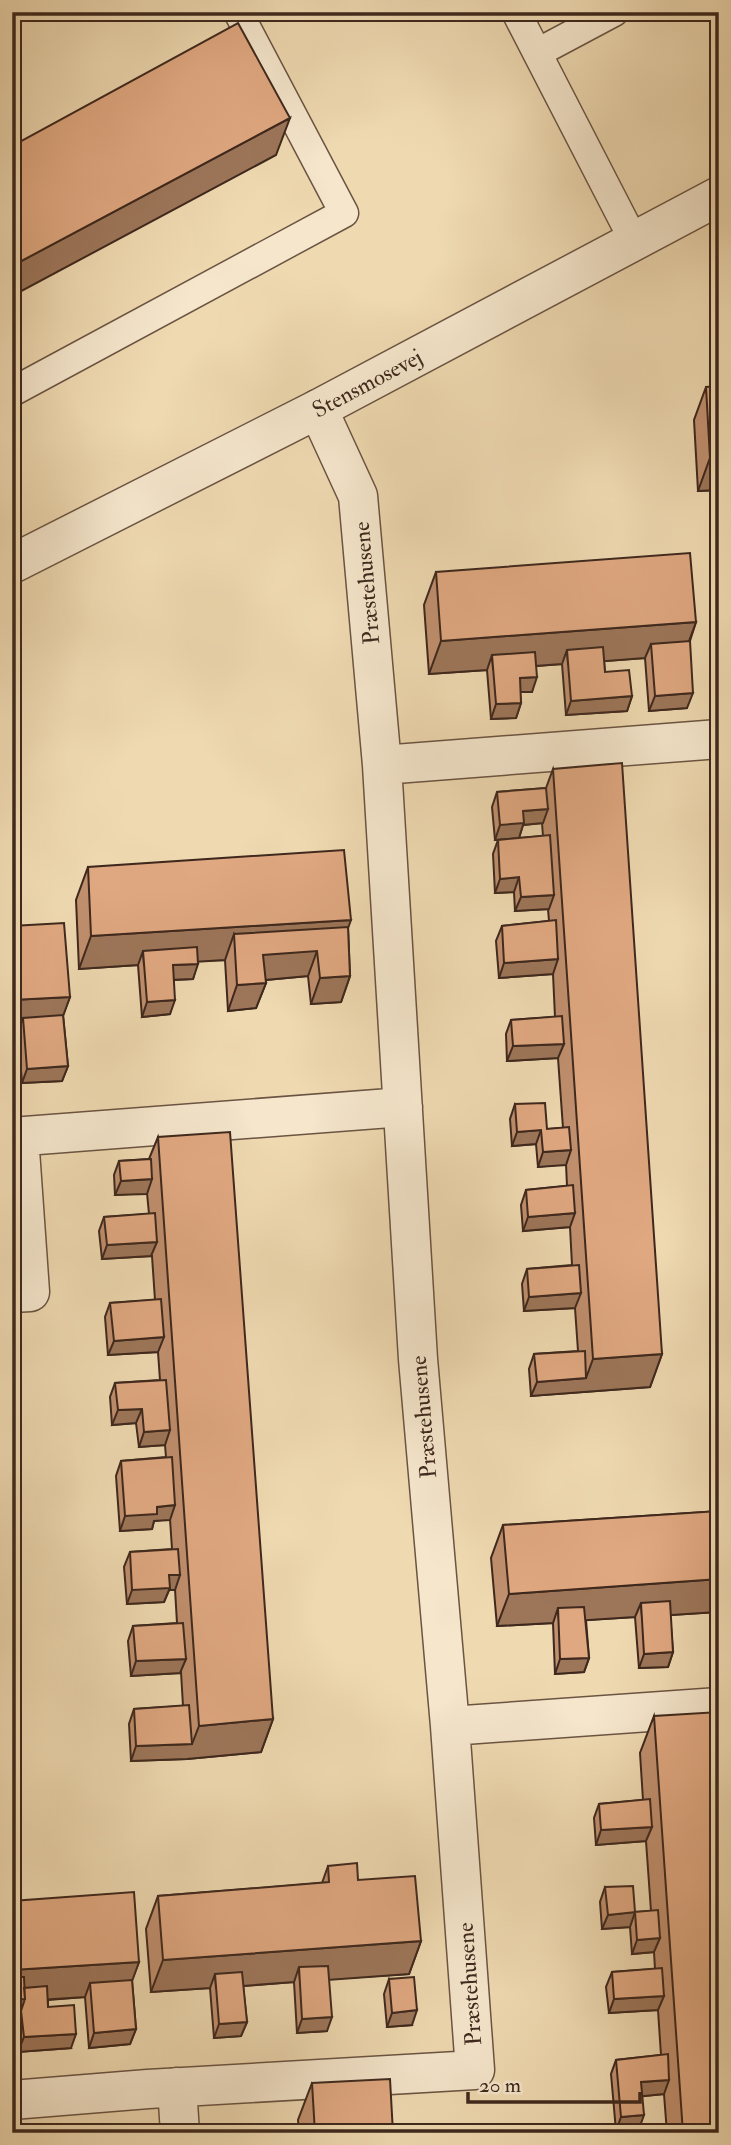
<svg xmlns="http://www.w3.org/2000/svg" width="731" height="2145" font-family="'IM FELL Double Pica',serif">
	<style>
		.lines { fill: none; stroke-linecap: round; stroke-linejoin: round }
		.service-casing { stroke: #6a5442; stroke-width: 31 }
		.minor-casing { stroke: #6a5442; stroke-width: 41 }
		.tertiary-casing { stroke: #6a5442; stroke-width: 41 }
		.service { stroke: #f5e6cc; stroke-width: 28 }
		.minor { stroke: #f5e6cc; stroke-width: 38 }
		.tertiary { stroke: #f5e6cc; stroke-width: 38 }
		.wall { fill: #c1906f; stroke: #3e281d; stroke-width: 2 }
		.shaded-wall { fill: #9d765a; stroke: #3e281d; stroke-width: 2 }
		.building { fill: #e0a881; stroke: #3e281d; stroke-width: 2 }
		.labels { text-anchor: middle; stroke-width: 5; stroke-linejoin: round; paint-order: stroke }
		.street-label { font-size: 23px; fill: #3e281d; stroke: #f5e6cc }
	</style>
	<rect width="100%" height="100%" fill="#efd9b1"/>
	<filter id="stains"><feTurbulence type="fractalNoise" baseFrequency=".00286" numOctaves="4"/><feColorMatrix values="0 0 0 0 .2 0 0 0 0 .09 0 0 0 0 .02 0 0 0 .5 -.17"/></filter>
	<radialGradient id="worn" r=".72"><stop offset=".6" stop-color="#630" stop-opacity="0"/><stop offset="1" stop-color="#630" stop-opacity=".3"/></radialGradient>
	<g class="lines">
		<defs>
			<path id="service" d="M 516,12 L 634,241
				M 537,53 L 614,12
				M 12,392 L 344,213 L 238,12"/>
			<path id="minor" d="M 382,765 L 719,739
				M 12,1137 L 403,1107
				M 12,1293 L 30,1292 L 19,1136
				M 450,1726 L 719,1707
				M 177,2087 L 180,2133
				M 12,2100 L 148,2089 L 475,2070 L 450,1726 L 418,1359 L 382,765 L 358,496 L 318,409"/>
			<path id="tertiary" d="M 12,564 L 318,409 L 719,196"/>
		</defs>
		<use href="#service" class="service-casing"/>
		<use href="#minor" class="minor-casing"/>
		<use href="#tertiary" class="tertiary-casing"/>
		<use href="#service" class="service"/>
		<use href="#minor" class="minor"/>
		<use href="#tertiary" class="tertiary"/>
	</g>
	<path class="wall" d="M 706,387 L 719,490 L 698,491 L 694,420 Z
		M 436,572 L 696,622 L 690,641 L 687,708 L 649,711 L 645,658 L 604,661 L 605,672 L 632,696 L 627,711 L 566,715 L 562,664 L 536,666 L 532,692 L 520,692 L 521,703 L 516,718 L 491,719 L 487,670 L 429,674 L 424,605 Z
		M 553,769 L 662,1354 L 650,1387 L 531,1396 L 529,1369 L 534,1354 L 578,1351 L 575,1308 L 524,1311 L 522,1284 L 527,1269 L 572,1265 L 570,1227 L 523,1231 L 521,1205 L 526,1190 L 567,1186 L 566,1164 L 538,1167 L 536,1144 L 512,1146 L 510,1119 L 515,1104 L 547,1129 L 563,1128 L 558,1058 L 507,1061 L 506,1034 L 511,1020 L 555,1017 L 553,974 L 499,978 L 496,941 L 502,926 L 549,921 L 548,909 L 515,911 L 514,892 L 495,893 L 493,854 L 498,840 L 543,836 L 542,823 L 523,825 L 519,838 L 495,840 L 492,807 L 497,792 L 546,788 Z
		M 88,867 L 348,927 L 350,976 L 341,1002 L 311,1004 L 308,976 L 266,980 L 266,983 L 256,1008 L 228,1011 L 225,960 L 198,961 L 193,979 L 174,980 L 170,1014 L 142,1017 L 138,965 L 79,969 L 76,900 Z
		M 12,926 L 70,997 L 63,1015 L 68,1066 L 62,1081 L 22,1083 L 18,1032 L 12,1033 Z
		M 158,1137 L 273,1719 L 261,1752 L 187,1759 L 131,1761 L 129,1724 L 134,1709 L 183,1706 L 181,1672 L 180,1673 L 131,1676 L 128,1641 L 133,1626 L 177,1623 L 175,1589 L 169,1590 L 164,1602 L 127,1604 L 124,1567 L 130,1552 L 172,1549 L 170,1519 L 154,1521 L 152,1529 L 120,1531 L 116,1476 L 121,1461 L 166,1457 L 165,1445 L 139,1447 L 136,1423 L 112,1425 L 110,1397 L 115,1383 L 160,1380 L 158,1352 L 108,1355 L 105,1317 L 110,1303 L 155,1300 L 152,1256 L 102,1259 L 99,1231 L 104,1217 L 149,1214 L 147,1193 L 115,1195 L 114,1175 L 119,1161 L 149,1159 Z
		M 719,1511 L 719,1647 L 717,1612 L 670,1615 L 673,1652 L 668,1667 L 639,1668 L 635,1617 L 586,1620 L 589,1658 L 584,1672 L 555,1674 L 553,1623 L 497,1626 L 491,1558 L 503,1525 Z
		M 654,1716 L 719,2133 L 667,2133 L 664,2094 L 642,2096 L 639,2129 L 616,2131 L 611,2074 L 616,2060 L 661,2055 L 658,2010 L 609,2013 L 606,1987 L 612,1972 L 655,1969 L 654,1952 L 632,1954 L 630,1927 L 602,1929 L 600,1902 L 605,1887 L 635,1912 L 651,1911 L 646,1841 L 596,1845 L 594,1818 L 599,1804 L 643,1800 L 640,1753 Z
		M 328,1866 L 358,1880 L 421,1941 L 409,1974 L 329,1979 L 327,2031 L 297,2033 L 294,1982 L 243,1986 L 247,2022 L 241,2036 L 214,2038 L 210,1988 L 151,1992 L 146,1929 L 158,1896 L 322,1883 Z
		M 12,1901 L 139,1962 L 132,1980 L 136,2029 L 130,2044 L 89,2048 L 85,1997 L 48,2000 L 48,2007 L 71,2048 L 18,2052 L 16,2025 L 12,2025 Z
		M 389,1979 L 412,2025 L 387,2027 L 384,1994 Z
		M 312,2083 L 393,2133 L 299,2133 L 298,2120 Z"/>
	<path class="shaded-wall" d="M 12,12 L 23,12 L 12,18 Z
		M 290,118 L 276,155 L 12,296 L 12,266 Z
		M 719,457 L 719,490 L 698,491 L 710,458 Z
		M 696,622 L 684,655 L 651,644 L 645,658 L 568,664 L 567,650 L 562,664 L 493,669 L 492,655 L 487,670 L 429,674 L 441,641 Z
		M 537,677 L 532,692 L 514,692 L 520,678 Z
		M 693,693 L 687,708 L 649,711 L 655,696 Z
		M 632,696 L 627,711 L 566,715 L 571,701 Z
		M 521,703 L 516,718 L 491,719 L 496,704 Z
		M 548,809 L 543,823 L 523,825 L 519,838 L 495,840 L 500,825 L 523,811 Z
		M 519,877 L 514,892 L 495,893 L 500,879 Z
		M 554,895 L 549,909 L 515,911 L 521,897 Z
		M 351,920 L 339,953 L 317,951 L 308,976 L 254,981 L 234,934 L 225,960 L 144,965 L 143,951 L 138,965 L 79,969 L 91,936 Z
		M 558,959 L 553,974 L 499,978 L 504,963 Z
		M 198,964 L 193,979 L 168,980 L 173,965 Z
		M 350,976 L 341,1002 L 311,1004 L 320,978 Z
		M 266,983 L 256,1008 L 228,1011 L 237,985 Z
		M 70,997 L 58,1030 L 23,1018 L 18,1032 L 12,1033 L 12,1000 Z
		M 175,1000 L 170,1014 L 142,1017 L 147,1002 Z
		M 564,1044 L 558,1058 L 507,1061 L 513,1046 Z
		M 68,1066 L 62,1081 L 22,1083 L 27,1069 Z
		M 541,1130 L 536,1144 L 512,1146 L 517,1132 Z
		M 571,1150 L 566,1165 L 538,1167 L 543,1152 Z
		M 152,1179 L 147,1194 L 115,1195 L 121,1181 Z
		M 575,1213 L 570,1227 L 523,1231 L 528,1217 Z
		M 157,1242 L 151,1256 L 102,1259 L 107,1245 Z
		M 581,1293 L 575,1308 L 524,1311 L 529,1297 Z
		M 164,1337 L 158,1352 L 108,1355 L 114,1341 Z
		M 662,1354 L 650,1387 L 531,1396 L 537,1382 L 586,1378 L 593,1359 Z
		M 142,1409 L 136,1423 L 112,1425 L 118,1410 Z
		M 170,1430 L 165,1445 L 139,1447 L 144,1432 Z
		M 175,1505 L 170,1520 L 154,1521 L 152,1529 L 120,1531 L 125,1516 L 157,1507 Z
		M 169,1575 L 180,1575 L 175,1590 L 169,1590 L 164,1602 L 127,1604 L 132,1590 Z
		M 719,1579 L 719,1607 L 717,1612 L 642,1617 L 641,1603 L 635,1617 L 559,1622 L 558,1608 L 553,1623 L 497,1626 L 509,1594 Z
		M 673,1652 L 668,1667 L 639,1668 L 644,1654 Z
		M 589,1658 L 584,1672 L 555,1674 L 560,1659 Z
		M 186,1659 L 180,1673 L 131,1676 L 136,1661 Z
		M 273,1719 L 261,1752 L 187,1759 L 131,1761 L 136,1746 L 192,1744 L 199,1726 Z
		M 652,1827 L 646,1841 L 596,1845 L 601,1830 Z
		M 635,1912 L 630,1927 L 602,1929 L 608,1915 Z
		M 660,1938 L 654,1952 L 632,1954 L 637,1940 Z
		M 421,1941 L 409,1974 L 300,1982 L 299,1967 L 294,1982 L 216,1988 L 215,1974 L 210,1988 L 151,1992 L 163,1960 Z
		M 139,1962 L 127,1995 L 90,1983 L 85,1997 L 25,2001 L 16,2025 L 12,2025 L 12,1970 Z
		M 664,1996 L 658,2010 L 609,2013 L 614,1999 Z
		M 417,2010 L 412,2025 L 387,2027 L 392,2013 Z
		M 332,2017 L 327,2031 L 297,2033 L 302,2019 Z
		M 247,2022 L 241,2036 L 214,2038 L 219,2024 Z
		M 136,2029 L 130,2044 L 89,2048 L 94,2033 Z
		M 76,2034 L 71,2048 L 18,2052 L 24,2037 Z
		M 669,2080 L 664,2094 L 635,2097 L 641,2082 Z
		M 644,2115 L 639,2129 L 616,2131 L 621,2117 Z"/>
	<path class="building" d="M 238,23 L 290,118 L 12,266 L 12,146 Z
		M 719,386 L 719,457 L 710,458 L 706,387 Z
		M 690,553 L 696,622 L 441,641 L 436,572 Z
		M 690,641 L 693,693 L 655,696 L 651,644 Z
		M 603,647 L 605,672 L 629,670 L 632,696 L 571,701 L 567,650 Z
		M 535,652 L 537,677 L 520,678 L 521,703 L 496,704 L 492,655 Z
		M 622,763 L 662,1354 L 593,1359 L 553,769 Z
		M 546,788 L 548,809 L 523,811 L 524,823 L 500,825 L 497,792 Z
		M 550,835 L 554,895 L 521,897 L 519,877 L 500,879 L 498,840 Z
		M 344,850 L 351,920 L 91,936 L 88,867 Z
		M 556,920 L 558,959 L 504,963 L 502,926 Z
		M 64,923 L 70,997 L 12,1000 L 12,926 Z
		M 348,927 L 350,976 L 320,978 L 317,951 L 263,955 L 266,983 L 237,985 L 234,934 Z
		M 197,947 L 198,964 L 173,965 L 175,1000 L 147,1002 L 143,951 Z
		M 63,1015 L 68,1066 L 27,1069 L 23,1018 Z
		M 562,1016 L 564,1044 L 513,1046 L 511,1020 Z
		M 545,1103 L 547,1129 L 569,1127 L 571,1150 L 543,1152 L 541,1130 L 517,1132 L 515,1104 Z
		M 230,1132 L 273,1719 L 199,1726 L 158,1137 Z
		M 151,1159 L 152,1179 L 121,1181 L 119,1161 Z
		M 573,1185 L 575,1213 L 528,1217 L 526,1190 Z
		M 155,1213 L 157,1242 L 107,1245 L 104,1217 Z
		M 579,1265 L 581,1293 L 529,1297 L 527,1269 Z
		M 161,1299 L 164,1337 L 114,1341 L 110,1303 Z
		M 585,1351 L 586,1378 L 537,1382 L 534,1354 Z
		M 166,1380 L 170,1430 L 144,1432 L 142,1409 L 118,1410 L 115,1383 Z
		M 172,1457 L 175,1505 L 157,1507 L 157,1514 L 125,1516 L 121,1461 Z
		M 719,1511 L 719,1579 L 509,1594 L 503,1525 Z
		M 178,1549 L 180,1575 L 169,1575 L 170,1588 L 132,1590 L 130,1552 Z
		M 670,1601 L 673,1652 L 644,1654 L 641,1603 Z
		M 584,1607 L 589,1658 L 560,1659 L 558,1608 Z
		M 183,1623 L 186,1659 L 136,1661 L 133,1626 Z
		M 189,1705 L 192,1744 L 136,1746 L 134,1709 Z
		M 719,1712 L 719,2133 L 683,2133 L 654,1716 Z
		M 650,1799 L 652,1827 L 601,1830 L 599,1804 Z
		M 357,1863 L 358,1880 L 415,1876 L 421,1941 L 163,1960 L 158,1896 L 329,1882 L 328,1866 Z
		M 633,1886 L 635,1912 L 658,1910 L 660,1938 L 637,1940 L 635,1912 L 608,1915 L 605,1887 Z
		M 134,1892 L 139,1962 L 12,1970 L 12,1901 Z
		M 328,1966 L 332,2017 L 302,2019 L 299,1967 Z
		M 662,1968 L 664,1996 L 614,1999 L 612,1972 Z
		M 242,1972 L 247,2022 L 219,2024 L 215,1974 Z
		M 12,1977 L 24,1977 L 25,1999 L 12,2000 Z
		M 414,1977 L 417,2010 L 392,2013 L 389,1979 Z
		M 132,1980 L 136,2029 L 94,2033 L 90,1983 Z
		M 47,1986 L 48,2007 L 74,2005 L 76,2034 L 24,2037 L 21,2011 L 25,1999 L 24,1988 Z
		M 668,2054 L 669,2080 L 641,2082 L 644,2115 L 621,2117 L 616,2060 Z
		M 390,2079 L 393,2133 L 315,2133 L 312,2083 Z
		M 88,2125 L 89,2133 L 12,2133 L 12,2131 Z"/>
	<g class="labels">
		<g class="street-label">
			<text transform="translate(367 383) rotate(-28)" y="8">Stensmosevej</text>
			<text transform="translate(366 583) rotate(-95)" y="8">Præstehusene</text>
			<text transform="translate(423 1417) rotate(-95)" y="8">Præstehusene</text>
			<text transform="translate(469 1984) rotate(-94)" y="8">Præstehusene</text>
		</g>
	</g>
	<rect width="731" height="2145" fill="none" stroke="#efd9b1" stroke-width="42"/>
	<rect x="14" y="14" width="703" height="2117" fill="none" stroke="#3e281d" stroke-width="3.5"/>
	<rect x="21" y="21" width="689" height="2103" fill="none" stroke="#3e281d" stroke-width="2"/>
	<path d="M468 2092v10h172v-10" fill="none" stroke="#3e281d" stroke-width="3.5"/>
	<text x="479" y="2092" font-size="21" fill="#3e281d" stroke="#f5e6cc" stroke-width="5" paint-order="stroke">20 m</text>
	<rect width="100%" height="100%" filter="url(#stains)"/>
	<rect width="100%" height="100%" fill="url(#worn)"/>
</svg>
